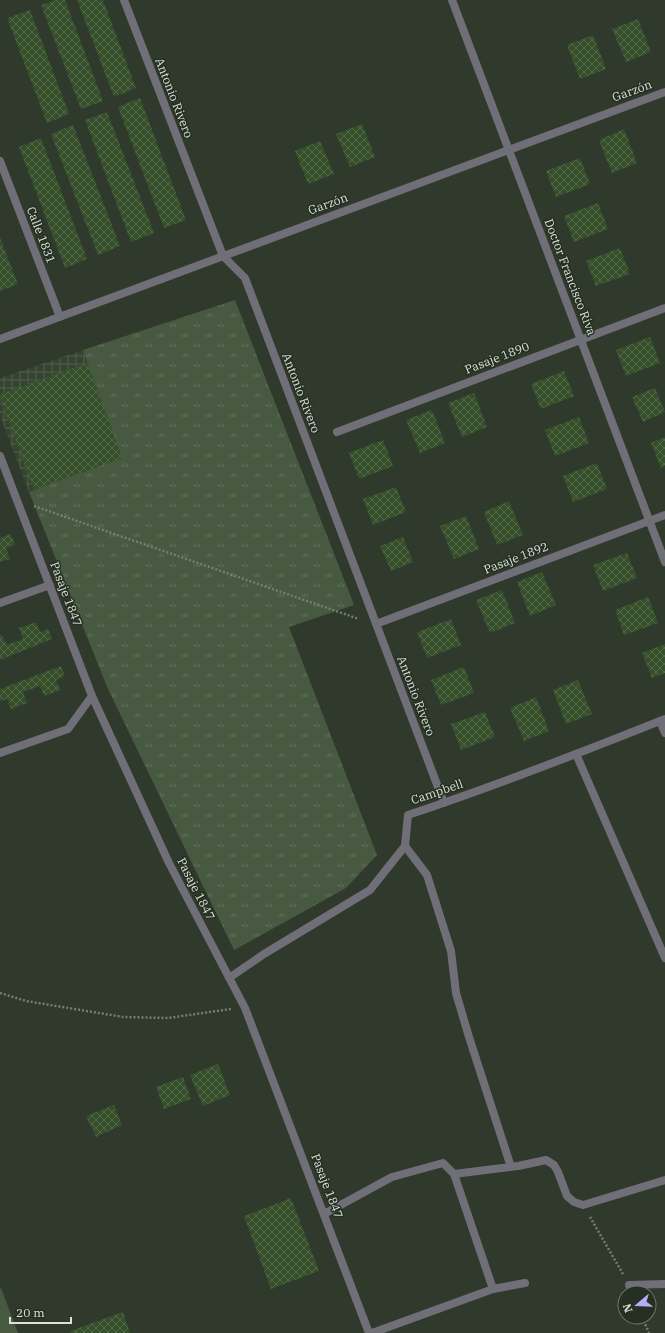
<svg xmlns="http://www.w3.org/2000/svg" width="665" height="1333" font-family="'IBM Plex Serif',serif">
	<style>
		.industrial { fill: url(#industrial-grid) }
		.grass { fill: url(#grass-tufts) }
		.pitch { fill: #485942 }
		.building { fill: url(#building-cross-hatch) }
		.lines { fill: none; stroke-linecap: round; stroke-linejoin: round }
		.path { stroke: #767e73; stroke-width: 2.5; stroke-dasharray: 2 2; stroke-linecap: butt }
		.lane { stroke: #706f77; stroke-width: 8 }
		.street { stroke: #706f77; stroke-width: 8 }
		.labels { text-anchor: middle; stroke-width: 3; stroke-linejoin: round; paint-order: stroke }
		.street-label { font-size: 12px; fill: #dce2da; stroke: #252f22 }
	</style>
	<defs>
		<pattern id="industrial-grid" width="8" height="8" patternUnits="userSpaceOnUse"><rect width="8" height="8" fill="#354330"/><path d="M0 4h8M4 0v8" fill="none" stroke="#525e4d"/></pattern>
		<pattern id="grass-tufts" width="24" height="20" patternUnits="userSpaceOnUse"><rect width="24" height="20" fill="#485942"/><path d="M3 7l-1-3M5 7V3M7 7l1-3M15 17l-1-3M17 17v-4M19 17l1-3" fill="none" stroke="#62715d"/></pattern>
		<pattern id="building-cross-hatch" width="8" height="8" patternUnits="userSpaceOnUse"><rect width="8" height="8" fill="#354f2a"/><path d="M0 0l8 8M0 8l8-8" fill="none" stroke="#526848"/></pattern>
	</defs>
	<rect width="100%" height="100%" fill="#2f392c"/>
	<path class="industrial" d="M 83,350 L 122,458 L 29,492 L 0,416 L 0,378 Z"/>
	<path class="grass" d="M 235,300 L 354,605 L 289,627 L 377,855 L 346,888 L 234,950 L 108,689 L 29,492 L 121,458 L 83,350 Z"/>
	<path class="pitch" d="M 1,1288 L 18,1333 L 0,1333 L 0,1289 Z"/>
	<path class="building" d="M 56,0 L 65,0 L 103,101 L 81,109 L 41,5 Z
		M 77,0 L 103,0 L 136,88 L 114,97 Z
		M 30,10 L 69,114 L 47,123 L 7,18 Z
		M 638,19 L 651,52 L 626,62 L 612,29 Z
		M 593,35 L 606,69 L 580,79 L 567,45 Z
		M 140,98 L 186,220 L 164,228 L 118,107 Z
		M 107,112 L 154,233 L 131,242 L 85,120 Z
		M 362,124 L 375,157 L 350,167 L 336,134 Z
		M 73,125 L 120,246 L 98,255 L 51,134 Z
		M 624,129 L 637,163 L 612,173 L 599,140 Z
		M 41,138 L 87,259 L 65,268 L 19,147 Z
		M 320,141 L 334,174 L 308,184 L 295,151 Z
		M 580,158 L 590,184 L 556,197 L 546,171 Z
		M 598,203 L 608,229 L 574,242 L 564,216 Z
		M 0,238 L 18,284 L 0,291 Z
		M 620,248 L 630,274 L 596,286 L 586,261 Z
		M 650,337 L 660,363 L 626,376 L 616,350 Z
		M 88,363 L 122,458 L 34,490 L 0,398 L 0,394 Z
		M 564,371 L 574,396 L 541,409 L 531,384 Z
		M 655,388 L 665,412 L 643,422 L 632,397 Z
		M 474,393 L 487,427 L 462,437 L 448,403 Z
		M 432,410 L 445,443 L 420,453 L 406,420 Z
		M 579,417 L 589,443 L 555,456 L 545,430 Z
		M 665,437 L 665,466 L 661,468 L 651,443 Z
		M 383,440 L 393,466 L 359,479 L 349,453 Z
		M 597,463 L 607,489 L 573,502 L 563,476 Z
		M 396,487 L 406,512 L 373,525 L 363,499 Z
		M 509,501 L 523,535 L 497,545 L 484,512 Z
		M 466,516 L 479,549 L 454,559 L 440,526 Z
		M 11,534 L 15,545 L 6,548 L 10,559 L 0,562 L 0,538 Z
		M 403,537 L 413,562 L 391,571 L 380,546 Z
		M 627,553 L 637,578 L 603,591 L 593,565 Z
		M 542,572 L 556,605 L 530,616 L 517,582 Z
		M 502,590 L 515,623 L 490,633 L 476,600 Z
		M 648,597 L 658,623 L 624,635 L 615,610 Z
		M 451,619 L 461,645 L 427,658 L 417,632 Z
		M 36,622 L 40,632 L 48,629 L 52,639 L 0,660 L 0,635 L 2,635 L 7,645 L 23,639 L 19,628 Z
		M 665,644 L 665,673 L 652,678 L 642,653 Z
		M 61,666 L 65,676 L 56,680 L 61,690 L 44,696 L 40,686 L 23,692 L 27,703 L 11,709 L 7,699 L 0,701 L 0,689 Z
		M 464,667 L 474,693 L 441,705 L 431,680 Z
		M 578,680 L 592,714 L 566,724 L 553,690 Z
		M 536,697 L 549,731 L 524,741 L 510,708 Z
		M 485,712 L 495,737 L 461,750 L 451,724 Z
		M 218,1064 L 230,1095 L 203,1106 L 190,1075 Z
		M 183,1077 L 191,1099 L 164,1109 L 156,1087 Z
		M 114,1105 L 122,1125 L 96,1137 L 86,1116 Z
		M 291,1198 L 319,1271 L 271,1289 L 244,1216 Z
		M 123,1312 L 130,1333 L 71,1333 L 70,1331 Z"/>
	<g class="lines">
		<path class="path" d="M 34,506 L 359,619
			M 0,993 L 26,1001 L 123,1017 L 168,1018 L 231,1009
			M 590,1217 L 623,1274
			M 642,1317 L 649,1333"/>
		<path class="lane" d="M 660,721 L 665,733
			M 576,754 L 665,958
			M 405,846 L 427,875 L 451,951 L 456,993 L 469,1037 L 511,1167
			M 454,1174 L 518,1166 L 546,1160 L 554,1165 L 558,1172 L 567,1196 L 574,1202 L 583,1205 L 665,1180
			M 324,1214 L 392,1177 L 443,1163 L 454,1174 L 493,1289
			M 629,1285 L 665,1284
			M 372,1333 L 493,1289 L 525,1283"/>
		<path class="street" d="M 124,0 L 223,256 L 245,278 L 444,803
			M 452,0 L 665,562
			M 0,161 L 60,317
			M 0,339 L 665,92
			M 337,432 L 665,308
			M 0,456 L 92,696 L 169,863 L 245,1008 L 369,1333
			M 0,603 L 50,585
			M 376,624 L 665,515
			M 0,753 L 68,729 L 92,696
			M 229,978 L 264,954 L 370,890 L 405,846 L 408,815 C 495,786 580,753 665,719"/>
	</g>
	<g class="labels">
		<g class="street-label">
			<text transform="translate(632 91) rotate(-20)" y="4">Garzón</text>
			<text transform="translate(174 98) rotate(69)" y="4">Antonio Rivero</text>
			<text transform="translate(328 204) rotate(-20)" y="4">Garzón</text>
			<text transform="translate(41 235) rotate(69)" y="4">Calle 1831</text>
			<text transform="translate(570 277) rotate(69)" y="4">Doctor Francisco Riva</text>
			<text transform="translate(497 358) rotate(-21)" y="4">Pasaje 1890</text>
			<text transform="translate(301 393) rotate(69)" y="4">Antonio Rivero</text>
			<text transform="translate(516 558) rotate(-21)" y="4">Pasaje 1892</text>
			<text transform="translate(66 594) rotate(69)" y="4">Pasaje 1847</text>
			<text transform="translate(416 696) rotate(69)" y="4">Antonio Rivero</text>
			<text transform="translate(437 792) rotate(-19)" y="4">Campbell</text>
			<text transform="translate(196 889) rotate(63)" y="4">Pasaje 1847</text>
			<text transform="translate(327 1186) rotate(69)" y="4">Pasaje 1847</text>
		</g>
	</g>
	<g transform="translate(637 1305) rotate(251)"><circle r="19" fill="#252f22" stroke="#6e776c"/>
	<path d="M0-3L7 15L0 10L-7 15Z" fill="#b5acf8"/>
	<text y="-6" font-size="11" font-weight="bold" text-anchor="middle" fill="#dce2da">N</text>
	</g>
	<path d="M10 1317v6h61v-6" fill="none" stroke="#dce2da" stroke-width="2"/>
	<text x="16" y="1317" font-size="12" fill="#dce2da" stroke="#252f22" stroke-width="3" paint-order="stroke">20 m</text>
</svg>
